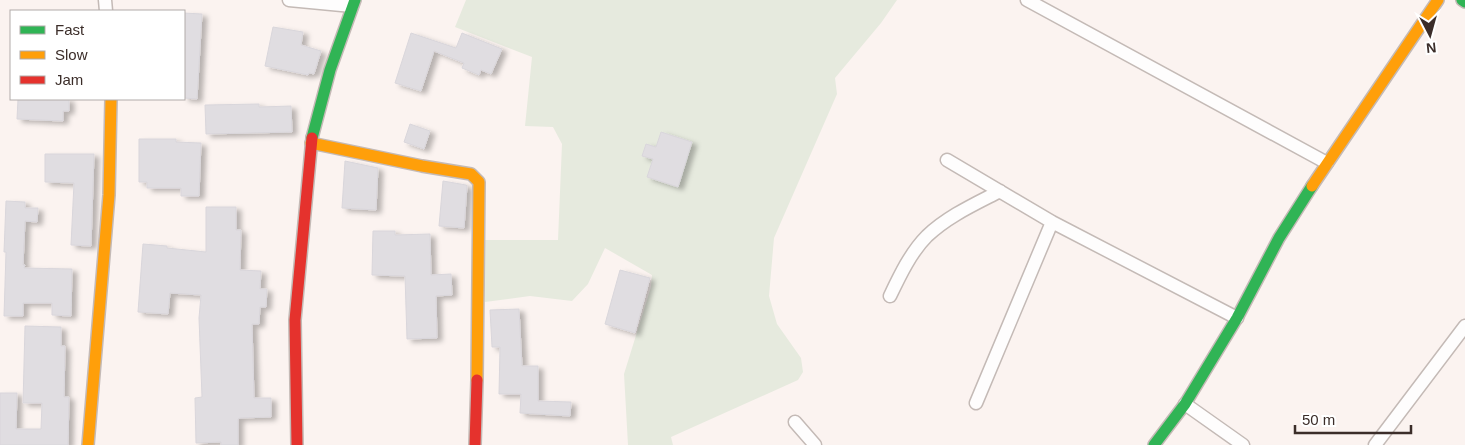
<svg xmlns="http://www.w3.org/2000/svg" width="1465" height="445" font-family="Helvetica,sans-serif">
	<style>
		.green { fill: #e6eade }
		.building { fill: #e0dde1; stroke: #d9d6db; filter: url(#shadow) }
		.lines { fill: none; stroke-linecap: round; stroke-linejoin: round }
		.street-casing { stroke: #c4bab6; stroke-width: 15 }
		.fast-casing { stroke: #c4bab6; stroke-width: 14 }
		.slow-casing { stroke: #c4bab6; stroke-width: 14 }
		.jam-casing { stroke: #c4bab6; stroke-width: 14 }
		.street { stroke: #fefdfd; stroke-width: 12 }
		.fast { stroke: #30b455; stroke-width: 11 }
		.slow { stroke: #ff9f0a; stroke-width: 11 }
		.jam { stroke: #e5322d; stroke-width: 11 }
	</style>
	<defs>
		<filter id="shadow"><feDropShadow dx="5" dy="3" stdDeviation="2.5" flood-color="#0004"/></filter>
	</defs>
	<rect width="100%" height="100%" fill="#fbf3f0"/>
	<path class="green" d="M 466,0 L 897,0 L 881,23 L 835,78 L 837,94 L 774,238 L 769,296 L 777,324 L 801,358 L 803,372 L 798,380 L 671,437 L 673,445 L 628,445 L 624,374 L 651,287 L 652,275 L 605,248 L 588,284 L 572,301 L 530,296 L 485,302 L 481,240 L 558,240 L 562,144 L 553,127 L 525,126 L 532,57 L 455,27 Z"/>
	<path class="building" d="M 184,13 L 202,14 L 197,99 L 184,98 Z
		M 273,27 L 303,32 L 301,45 L 321,51 L 314,74 L 309,73 L 308,75 L 265,66 Z
		M 411,33 L 456,48 L 462,33 L 502,49 L 491,74 L 481,70 L 479,75 L 462,68 L 464,63 L 434,51 L 421,91 L 395,83 Z
		M 18,99 L 69,99 L 69,111 L 63,111 L 63,121 L 17,119 Z
		M 259,104 L 259,107 L 291,106 L 292,132 L 206,134 L 205,105 Z
		M 410,124 L 430,131 L 424,149 L 404,142 Z
		M 661,132 L 692,142 L 678,187 L 647,177 L 653,159 L 642,156 L 646,144 L 656,147 Z
		M 139,139 L 176,139 L 176,142 L 201,143 L 199,196 L 181,196 L 181,188 L 147,188 L 147,182 L 139,182 Z
		M 45,154 L 94,154 L 91,246 L 71,245 L 74,183 L 45,182 Z
		M 345,161 L 378,168 L 376,210 L 342,208 Z
		M 443,181 L 466,185 L 467,186 L 464,228 L 439,226 Z
		M 6,201 L 25,202 L 25,208 L 38,208 L 37,222 L 25,221 L 23,265 L 25,265 L 24,268 L 72,269 L 71,316 L 52,315 L 52,303 L 23,303 L 23,316 L 4,316 L 6,252 L 4,252 Z
		M 206,207 L 236,207 L 236,230 L 241,230 L 240,270 L 261,271 L 260,289 L 267,289 L 266,307 L 260,307 L 259,324 L 252,324 L 254,398 L 271,398 L 271,417 L 240,418 L 238,419 L 238,445 L 221,445 L 221,442 L 196,443 L 195,398 L 202,397 L 199,318 L 201,295 L 170,293 L 168,314 L 138,312 L 143,244 L 167,246 L 167,248 L 206,252 Z
		M 373,231 L 395,231 L 395,235 L 430,234 L 431,275 L 451,274 L 452,295 L 436,296 L 437,338 L 407,339 L 405,276 L 372,275 Z
		M 620,270 L 650,278 L 635,333 L 605,324 Z
		M 519,309 L 522,366 L 538,366 L 538,401 L 571,402 L 570,416 L 520,413 L 521,394 L 499,394 L 500,347 L 492,347 L 490,310 Z
		M 25,326 L 61,327 L 61,346 L 65,346 L 64,397 L 69,397 L 68,445 L 0,445 L 0,393 L 17,393 L 16,429 L 41,429 L 42,403 L 23,403 Z"/>
	<g class="lines">
		<defs>
			<path id="street" d="M 105,0 L 106,11
				M 289,0 L 352,6
				M 1027,0 L 1327,163
				M 947,160 L 1052,222 L 1237,318
				M 890,296 C 900,275 911,252 927,236 C 948,216 975,204 1000,191
				M 976,403 L 1052,222
				M 1185,404 L 1243,445
				M 795,422 L 815,445
				M 1375,445 L 1465,326"/>
			<path id="fast" d="M 1462,0 L 1465,2
				M 312,138 L 330,70 L 355,0
				M 1154,445 L 1185,404 L 1237,318 L 1279,238 L 1312,186"/>
			<path id="slow" d="M 311,143 L 422,166 L 471,174 L 479,182 L 477,380
				M 1312,186 L 1438,0
				M 88,445 L 109,195 L 111,99"/>
			<path id="jam" d="M 297,445 L 295,320 L 312,138
				M 475,445 L 477,380"/>
		</defs>
		<use href="#street" class="street-casing"/>
		<use href="#fast" class="fast-casing"/>
		<use href="#slow" class="slow-casing"/>
		<use href="#jam" class="jam-casing"/>
		<use href="#street" class="street"/>
		<use href="#fast" class="fast"/>
		<use href="#slow" class="slow"/>
		<use href="#jam" class="jam"/>
	</g>
	<rect x="10" y="10" width="175" height="90" fill="#ffffff" stroke="#b1aba9"/>
	<rect x="20" y="26" width="25" height="8" fill="#30b455" stroke="#b1aba9"/>
	<text x="55" y="35" font-size="15" fill="#3b2d29">Fast</text>
	<rect x="20" y="51" width="25" height="8" fill="#ff9f0a" stroke="#b1aba9"/>
	<text x="55" y="60" font-size="15" fill="#3b2d29">Slow</text>
	<rect x="20" y="76" width="25" height="8" fill="#e5322d" stroke="#b1aba9"/>
	<text x="55" y="85" font-size="15" fill="#3b2d29">Jam</text>
	<g transform="translate(1430 35) rotate(174)" stroke="#ffffff" stroke-width="4" paint-order="stroke">
	<path d="M0-4L9 19L0 12L-9 19Z" fill="#3b2d29"/>
	<text y="-8" font-size="14" font-weight="bold" text-anchor="middle" fill="#3b2d29">N</text>
	</g>
	<path d="M1295 425v8h116v-8" fill="none" stroke="#3b2d29" stroke-width="2.5"/>
	<text x="1302" y="425" font-size="15" fill="#3b2d29" stroke="#ffffff" stroke-width="4" paint-order="stroke">50 m</text>
</svg>
